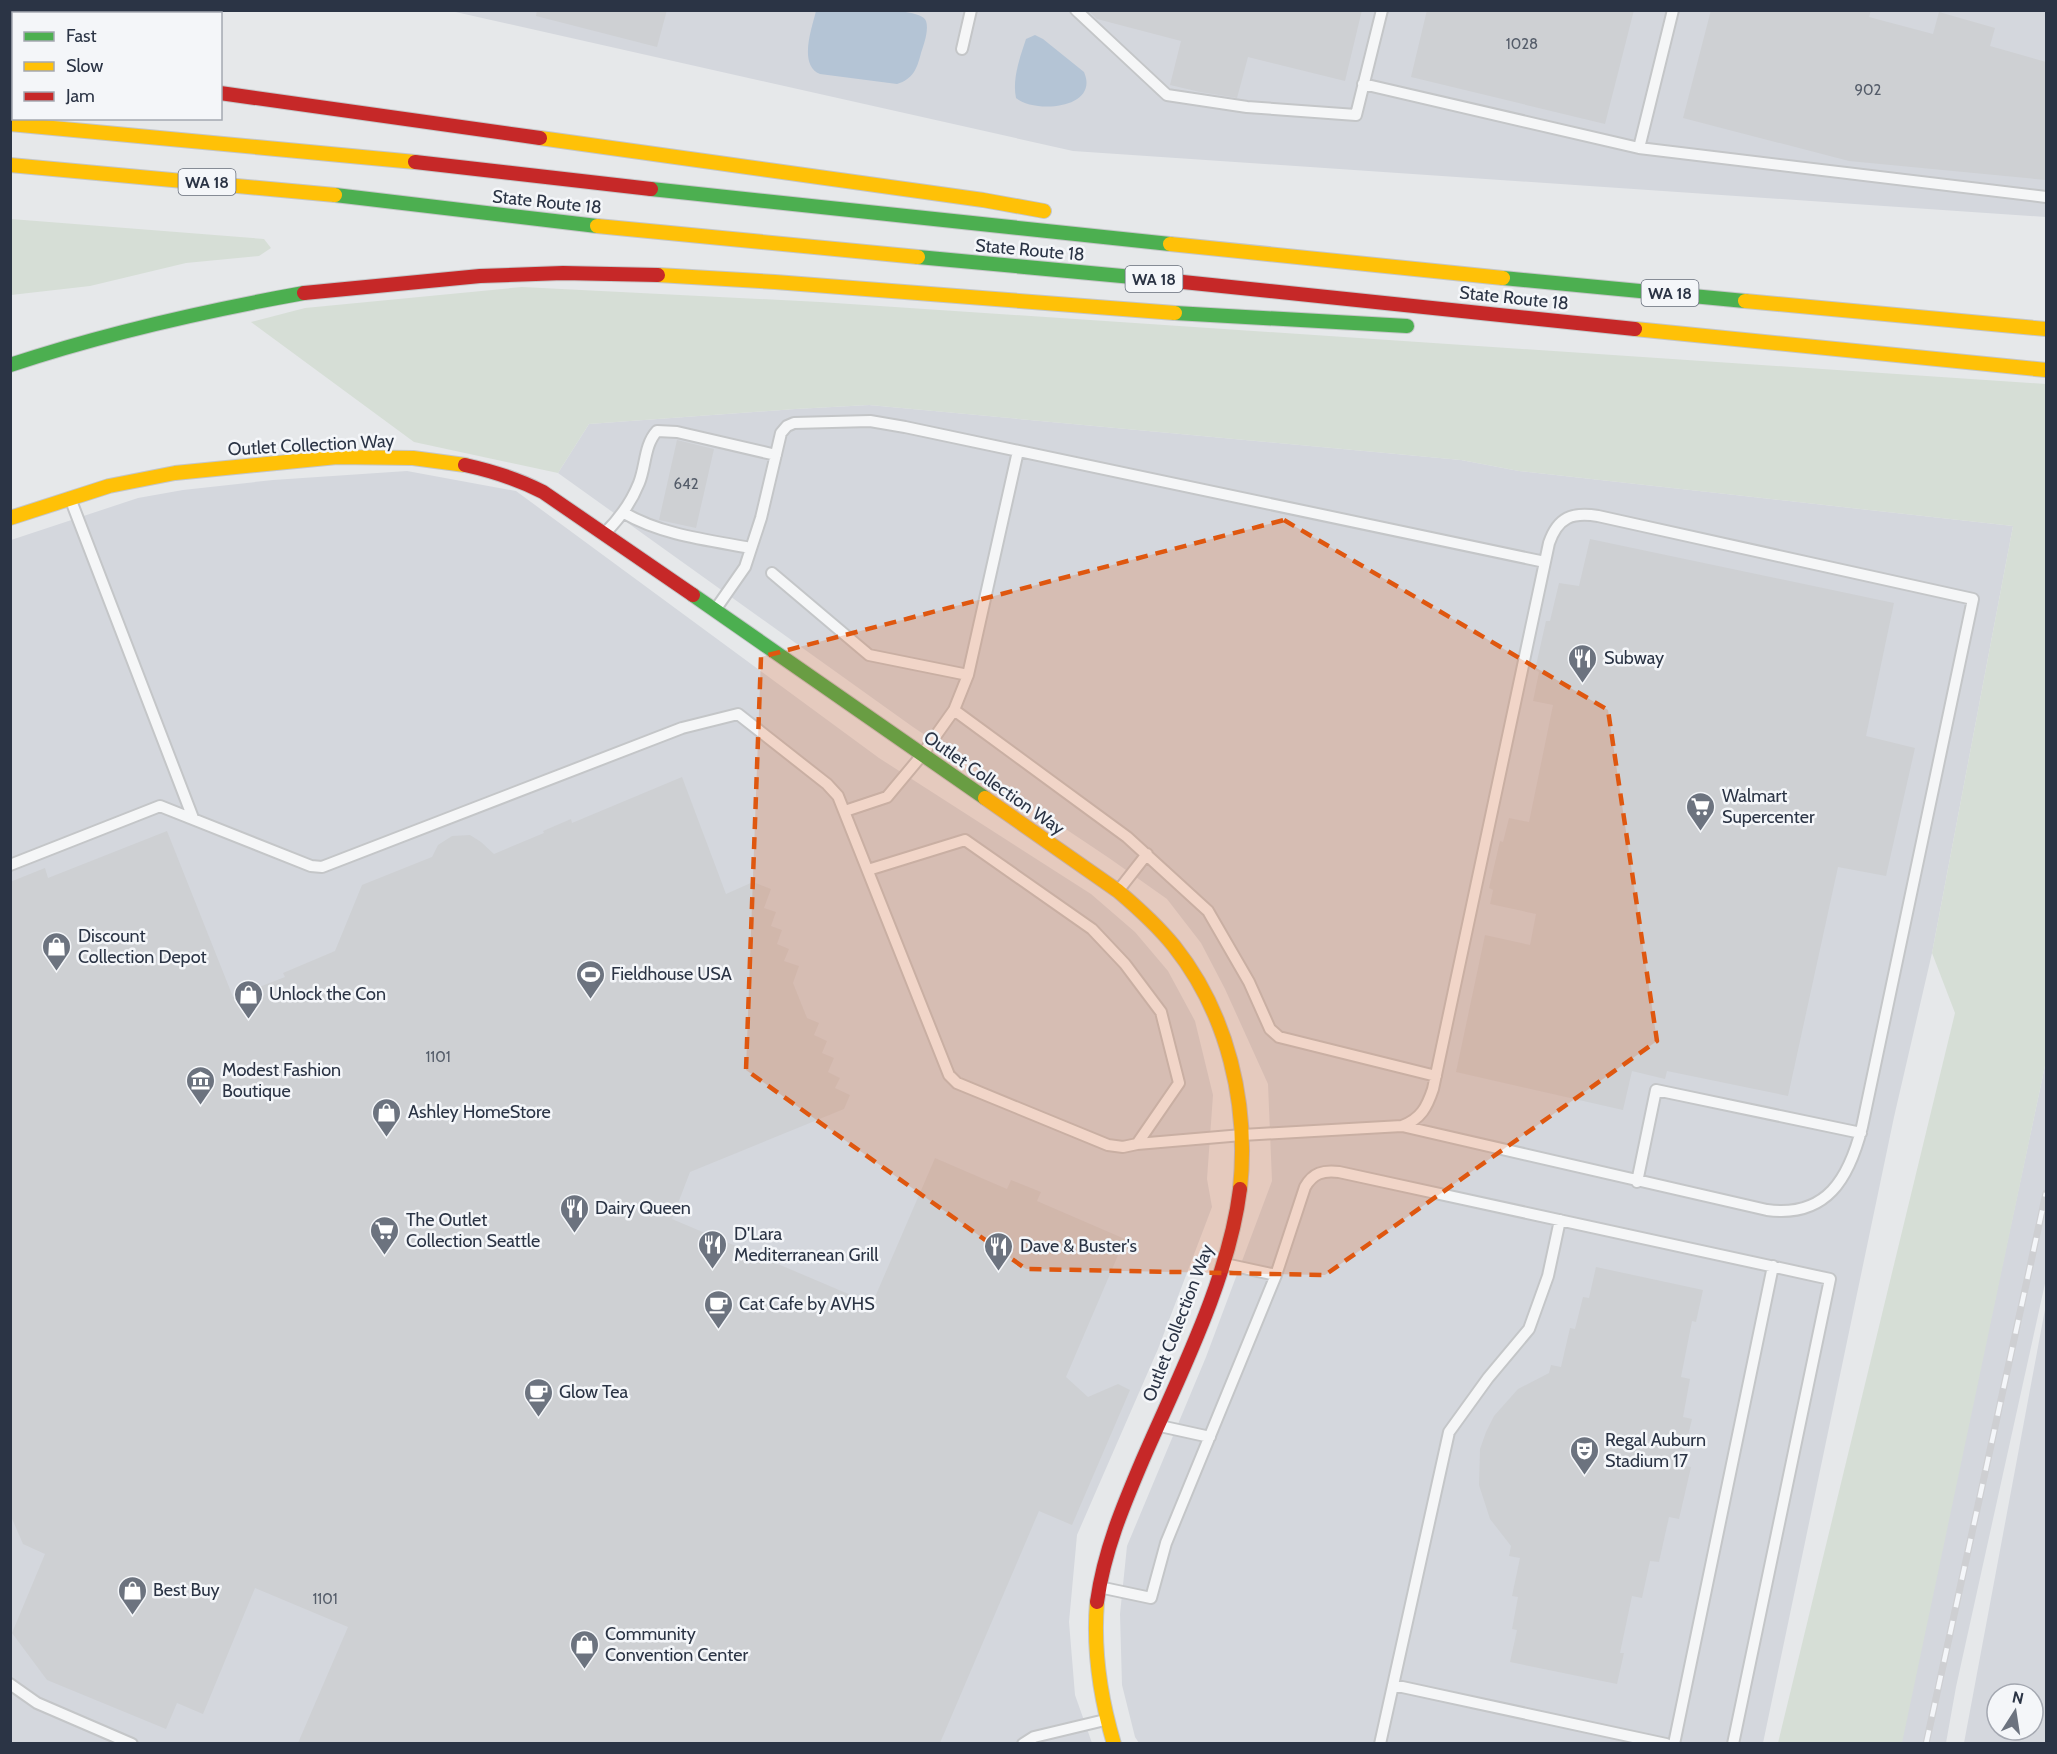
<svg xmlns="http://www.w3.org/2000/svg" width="2057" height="1754" font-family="Cabin,sans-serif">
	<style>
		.built { fill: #d4d7dd; fill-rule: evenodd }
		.green { fill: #d6ded6 }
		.water { fill: #b4c4d5 }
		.building { fill: #ced0d3 }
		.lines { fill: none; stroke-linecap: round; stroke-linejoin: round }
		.lane-casing { stroke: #c4c6c8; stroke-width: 14 }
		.fast-casing { stroke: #c4c6c8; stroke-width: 16 }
		.slow-casing { stroke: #c4c6c8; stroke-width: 16 }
		.jam-casing { stroke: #c4c6c8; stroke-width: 16 }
		.lane { stroke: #f5f6f7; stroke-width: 10 }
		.fast { stroke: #4caf50; stroke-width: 14 }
		.slow { stroke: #ffc107; stroke-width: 14 }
		.jam { stroke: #c62828; stroke-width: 14 }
		.rail-casing { stroke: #cecfd2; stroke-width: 7 }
		.rail { stroke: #f4f6f9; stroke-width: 4.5; stroke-dasharray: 14; stroke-linecap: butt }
		.marked { fill: #df570f; fill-opacity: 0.2; stroke: #df570f; stroke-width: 4.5; stroke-dasharray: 12 8; stroke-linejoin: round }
		.labels { text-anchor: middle; stroke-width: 5; stroke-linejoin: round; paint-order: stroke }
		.number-label { font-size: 15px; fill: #545c69 }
		.shield { fill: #f4f6f9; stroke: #676e7b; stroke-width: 1.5 }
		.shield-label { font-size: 16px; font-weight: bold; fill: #2b3445 }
		.street-label { font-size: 18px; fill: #2b3445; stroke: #f4f6f9 }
		.poi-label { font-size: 18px; fill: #2b3445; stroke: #f4f6f9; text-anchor: start }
	</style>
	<rect width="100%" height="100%" fill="#e6e8ea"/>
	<path class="built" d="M 451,11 L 2046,11 L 2046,217 L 1073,151 Z
		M 869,405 L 1461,460 L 1519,471 L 2013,526 L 1932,953 L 1894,1117 L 1763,1743 L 1139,1743 L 1135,1737 L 1122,1685 L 1120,1614 L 1127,1546 L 1206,1357 L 1272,1181 L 1268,1084 L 1225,989 L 1201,943 L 1167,899 L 1109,858 L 913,727 L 558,473 L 589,424 L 795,409 Z
		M 407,471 L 516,491 L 879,758 L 1091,894 L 1135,932 L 1168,971 L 1195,1021 L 1213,1095 L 1207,1179 L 1212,1207 L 1158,1349 L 1077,1535 L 1069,1622 L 1075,1695 L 1092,1743 L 11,1744 L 11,540 L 138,498 L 183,490 L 273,480 Z
		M 2046,1061 L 2046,1279 L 1956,1687 L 1946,1743 L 1900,1744 Z
		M 2046,1304 L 2046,1743 L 1964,1743 ZM 1997,1694 L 2033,1694 L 2033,1730 L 1997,1730 Z"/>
	<path class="green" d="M 11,219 L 264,239 L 271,248 L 259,256 L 186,263 L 90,286 L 11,295 Z
		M 522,287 L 820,302 L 2046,384 L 2046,1061 L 1902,1743 L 1778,1743 L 1955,1013 L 1932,953 L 2013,526 L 1519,471 L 1461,460 L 869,405 L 795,409 L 589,424 L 558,473 L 414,442 L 251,322 L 305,308 Z"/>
	<path class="water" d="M 816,11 C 833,10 921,5 926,21 C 929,30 924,44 921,53 C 917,69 913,79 897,84 L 820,74 C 798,65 812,28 816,11 Z
		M 1035,35 L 1043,39 L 1084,72 C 1100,109 1035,114 1016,98 C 1012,79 1020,57 1026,39 Z"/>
	<path class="building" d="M 537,10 L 667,10 L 657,47 L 536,16 Z
		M 1088,10 L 1362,10 L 1345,81 L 1248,57 L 1237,98 L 1200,92 L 1170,85 L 1181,41 L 1097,19 Z
		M 1427,10 L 1634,10 L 1605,124 L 1411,77 Z
		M 1711,10 L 1871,10 L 1869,17 L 1933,34 L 1939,12 L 1995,28 L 1990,46 L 2046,62 L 2046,180 L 1849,161 L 1683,118 Z
		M 677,440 L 714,449 L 696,528 L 659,520 Z
		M 1590,539 L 1894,603 L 1866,736 L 1915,748 L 1886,876 L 1838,867 L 1788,1096 L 1667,1071 L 1665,1079 L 1632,1071 L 1623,1110 L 1456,1072 L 1485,935 L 1530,945 L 1536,914 L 1490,904 L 1493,890 L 1489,888 L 1500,841 L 1503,842 L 1509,818 L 1529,822 L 1553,705 L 1533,701 L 1539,672 L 1535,670 L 1546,621 L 1550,621 L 1559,583 L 1579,586 Z
		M 682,777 L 726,894 L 753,882 L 771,889 L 764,908 L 776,912 L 771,926 L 782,930 L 777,944 L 789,949 L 784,961 L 799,966 L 793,983 L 807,1018 L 819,1023 L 814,1035 L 827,1041 L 822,1053 L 834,1058 L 828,1072 L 840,1078 L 835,1088 L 850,1095 L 844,1109 L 690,1172 L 672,1219 L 872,1304 L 935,1158 L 1007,1189 L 1011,1180 L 1041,1192 L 1037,1201 L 1125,1239 L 1066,1377 L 1088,1397 L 1118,1384 L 1130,1390 L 1072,1525 L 1039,1511 L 940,1743 L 298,1743 L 348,1627 L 255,1588 L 203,1714 L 177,1703 L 166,1729 L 47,1680 L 12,1633 L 45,1554 L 23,1544 L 10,1514 L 10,882 L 45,868 L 48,878 L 167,831 L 233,997 L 285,977 L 283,973 L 335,951 L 362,885 L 432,857 L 438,845 L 452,836 L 470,835 L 481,842 L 494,854 L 544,833 L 543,831 L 571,819 L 572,823 Z
		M 1596,1267 L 1703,1290 L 1696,1322 L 1692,1321 L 1681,1377 L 1690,1379 L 1683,1417 L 1692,1419 L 1681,1465 L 1691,1467 L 1679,1519 L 1669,1517 L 1659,1562 L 1650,1561 L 1642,1598 L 1632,1596 L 1620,1653 L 1624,1653 L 1617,1684 L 1510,1662 L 1517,1630 L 1512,1629 L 1518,1597 L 1512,1596 L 1520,1558 L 1509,1556 L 1511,1546 L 1490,1519 L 1479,1485 L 1480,1449 L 1486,1432 L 1494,1416 L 1518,1389 L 1549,1373 L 1551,1365 L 1561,1367 L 1570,1328 L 1575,1329 L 1583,1297 L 1589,1298 Z"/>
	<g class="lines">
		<defs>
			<path id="lane" d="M 1076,10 L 1167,95 L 1247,107 L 1356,115 L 1382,10
				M 962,49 L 971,10
				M 1363,84 L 1639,148 L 1673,10
				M 1639,148 L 2046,197
				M 70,498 L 193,818
				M 624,513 C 662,535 708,540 751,548
				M 605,533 C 620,518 631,503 639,483 C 646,466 644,445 657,431 L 677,432 L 776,455
				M 772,573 L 869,655 L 968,675
				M 715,610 L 745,567 L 761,518 L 781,433 L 787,426 L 794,423 L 870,421 L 905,427 L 1545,562
				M 954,710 L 1127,837 L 1208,911 L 1249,982 L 1270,1029 L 1279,1037 L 1436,1076
				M 845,811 L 887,797 L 922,755 L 954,710 L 968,675 L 1018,451
				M 10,865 L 160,806 L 311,866 L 322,867 L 682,728 L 738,714 L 827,784 L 838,796 L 949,1075 L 957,1083 L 1108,1145 L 1123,1147 L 1137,1144 L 1242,1135 L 1402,1126 C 1421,1119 1427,1107 1433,1089 L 1549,543 C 1558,517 1572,512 1598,516 L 1973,599 L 1862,1127 C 1849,1178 1827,1218 1767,1210 L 1402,1126
				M 868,870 L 965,840 L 1092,929 L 1125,964 L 1161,1012 L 1179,1083 L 1137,1144
				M 1118,891 L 1147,854
				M 1637,1182 L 1656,1090 L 1861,1133
				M 1225,1264 L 1276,1275
				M 1160,1426 L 1210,1437
				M 1099,1587 L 1151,1598 L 1166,1543 L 1276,1275 L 1305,1187 C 1313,1173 1323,1170 1339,1172 L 1830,1279 L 1733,1744
				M 10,1684 L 37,1703 L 132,1744
				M 1393,1685 L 1666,1744
				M 1023,1744 L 1034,1737 L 1105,1720
				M 1380,1744 L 1449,1432 L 1488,1378 L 1529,1329 L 1548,1276 L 1560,1220
				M 1674,1744 L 1773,1266"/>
			<path id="fast" d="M 10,36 L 14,37
				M 651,189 L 1170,244
				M 335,195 L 597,226
				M 918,257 L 1154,279
				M 1503,278 L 1745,301
				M 1175,313 L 1407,326
				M 10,365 C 106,333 204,311 304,293
				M 693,595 L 985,798"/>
			<path id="slow" d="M 10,124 L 415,162
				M 540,138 L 983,200 L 1044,211
				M 10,165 L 335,195
				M 597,226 L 918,257
				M 1170,244 L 1503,278
				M 658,275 L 775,282 L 1175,313
				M 1745,301 L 2046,329
				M 1635,329 L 2046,370
				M 10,518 L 109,486 L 175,473 L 337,457 L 413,458 L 465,465
				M 985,798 L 1118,891 C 1138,908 1157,925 1174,946 C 1228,1014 1249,1104 1240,1189
				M 1097,1602 C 1093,1651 1100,1697 1114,1744"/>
			<path id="jam" d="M 10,64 L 14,65
				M 220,93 L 540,138
				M 415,162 L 651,189
				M 1154,279 L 1635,329
				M 304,293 L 480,276 L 563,273 L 658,275
				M 465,465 C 492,471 518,479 543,492 L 693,595
				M 1097,1602 C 1104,1551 1123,1506 1143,1459 C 1179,1376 1229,1279 1240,1189"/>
		</defs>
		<use href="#lane" class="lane-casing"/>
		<use href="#fast" class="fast-casing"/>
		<use href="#slow" class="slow-casing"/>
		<use href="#jam" class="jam-casing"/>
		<use href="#lane" class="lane"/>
		<use href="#fast" class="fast"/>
		<use href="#slow" class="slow"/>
		<use href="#jam" class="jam"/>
		<defs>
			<path id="rail" d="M 1926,1744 L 2046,1193"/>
		</defs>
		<use href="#rail" class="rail-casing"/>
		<use href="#rail" class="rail"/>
	</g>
	<path class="marked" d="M 1284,520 L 1608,710 L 1657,1041 L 1325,1275 L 1026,1269 L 746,1070 L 761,657 Z"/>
	<defs>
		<symbol id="restaurant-pin" viewBox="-11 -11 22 30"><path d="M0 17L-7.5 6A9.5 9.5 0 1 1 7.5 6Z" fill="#6c737f" stroke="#f4f6f9"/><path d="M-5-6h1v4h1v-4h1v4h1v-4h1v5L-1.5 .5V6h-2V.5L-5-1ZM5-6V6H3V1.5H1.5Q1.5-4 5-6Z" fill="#fff"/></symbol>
		<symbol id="supermarket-pin" viewBox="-11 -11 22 30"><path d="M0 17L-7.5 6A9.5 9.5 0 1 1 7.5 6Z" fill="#6c737f" stroke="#f4f6f9"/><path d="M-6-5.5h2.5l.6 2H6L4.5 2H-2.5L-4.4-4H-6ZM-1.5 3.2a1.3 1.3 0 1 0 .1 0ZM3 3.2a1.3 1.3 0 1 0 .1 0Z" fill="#fff"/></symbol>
		<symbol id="shop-pin" viewBox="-11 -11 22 30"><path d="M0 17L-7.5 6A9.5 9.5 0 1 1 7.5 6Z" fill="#6c737f" stroke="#f4f6f9"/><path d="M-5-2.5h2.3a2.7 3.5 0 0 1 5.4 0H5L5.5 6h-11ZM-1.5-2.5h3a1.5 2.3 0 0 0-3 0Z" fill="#fff"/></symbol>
		<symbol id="stadium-pin" viewBox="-11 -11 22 30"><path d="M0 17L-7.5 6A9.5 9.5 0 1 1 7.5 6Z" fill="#6c737f" stroke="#f4f6f9"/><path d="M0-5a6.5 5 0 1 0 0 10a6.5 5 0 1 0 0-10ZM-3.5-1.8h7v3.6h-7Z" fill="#fff"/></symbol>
		<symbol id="museum-pin" viewBox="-11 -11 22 30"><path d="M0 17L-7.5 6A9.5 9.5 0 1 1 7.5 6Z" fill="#6c737f" stroke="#f4f6f9"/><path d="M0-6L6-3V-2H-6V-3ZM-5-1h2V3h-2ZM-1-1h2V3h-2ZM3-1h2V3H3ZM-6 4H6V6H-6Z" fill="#fff"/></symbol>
		<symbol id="cafe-pin" viewBox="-11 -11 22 30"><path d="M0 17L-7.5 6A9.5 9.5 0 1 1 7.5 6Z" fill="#6c737f" stroke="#f4f6f9"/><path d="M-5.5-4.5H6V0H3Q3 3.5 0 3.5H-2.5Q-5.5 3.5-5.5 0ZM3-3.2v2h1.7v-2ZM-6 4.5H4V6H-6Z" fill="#fff"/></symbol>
		<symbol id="theatre-pin" viewBox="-11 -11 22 30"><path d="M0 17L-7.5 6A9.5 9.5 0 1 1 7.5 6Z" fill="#6c737f" stroke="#f4f6f9"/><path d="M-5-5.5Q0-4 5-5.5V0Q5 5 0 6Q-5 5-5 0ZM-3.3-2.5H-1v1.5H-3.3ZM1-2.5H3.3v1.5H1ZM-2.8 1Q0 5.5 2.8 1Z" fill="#fff"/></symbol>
	</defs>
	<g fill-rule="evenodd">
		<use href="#restaurant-pin" x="1566" y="642" width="33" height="45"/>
		<use href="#supermarket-pin" x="1684" y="790" width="33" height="45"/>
		<use href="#shop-pin" x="40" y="930" width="33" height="45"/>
		<use href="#stadium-pin" x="574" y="958" width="33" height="45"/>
		<use href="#shop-pin" x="232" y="978" width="33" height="45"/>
		<use href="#museum-pin" x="184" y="1064" width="33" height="45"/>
		<use href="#shop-pin" x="370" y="1096" width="33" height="45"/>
		<use href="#restaurant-pin" x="558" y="1192" width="33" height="45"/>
		<use href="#supermarket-pin" x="368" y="1214" width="33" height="45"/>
		<use href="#restaurant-pin" x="696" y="1228" width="33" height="45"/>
		<use href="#restaurant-pin" x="982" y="1230" width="33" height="45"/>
		<use href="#cafe-pin" x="702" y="1288" width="33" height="45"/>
		<use href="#cafe-pin" x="522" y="1376" width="33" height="45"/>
		<use href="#theatre-pin" x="1568" y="1434" width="33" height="45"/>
		<use href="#shop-pin" x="116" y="1574" width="33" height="45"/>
		<use href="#shop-pin" x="568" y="1628" width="33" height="45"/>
	</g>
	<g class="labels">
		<g class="number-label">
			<text x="1522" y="49">1028</text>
			<text x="1868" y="95">902</text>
			<text x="686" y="489">642</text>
			<text x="438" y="1062">1101</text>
			<text x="325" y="1604">1101</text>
		</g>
		<g class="shield">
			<rect x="178.5" y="169" width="57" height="26" rx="4.5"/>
			<rect x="1125.5" y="266" width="57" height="26" rx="4.5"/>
			<rect x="1641.5" y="280" width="57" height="26" rx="4.5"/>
		</g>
		<g class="shield-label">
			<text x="207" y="188">WA 18</text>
			<text x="1154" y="285">WA 18</text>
			<text x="1670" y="299">WA 18</text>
		</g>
		<g class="street-label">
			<text transform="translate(547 202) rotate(6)" y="6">State Route 18</text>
			<text transform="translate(1030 250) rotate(5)" y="6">State Route 18</text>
			<text transform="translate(1514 298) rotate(6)" y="6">State Route 18</text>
			<text transform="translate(311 445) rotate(-3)" y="6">Outlet Collection Way</text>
			<text transform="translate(994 783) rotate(35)" y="6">Outlet Collection Way</text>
			<text transform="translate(1178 1323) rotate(-69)" y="6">Outlet Collection Way</text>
		</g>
		<g class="poi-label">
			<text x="1604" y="664">Subway</text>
			<text x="1722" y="802">Walmart<tspan x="1722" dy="21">Supercenter</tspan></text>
			<text x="78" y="942">Discount<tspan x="78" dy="21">Collection Depot</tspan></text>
			<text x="611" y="980">Fieldhouse USA</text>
			<text x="269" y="1000">Unlock the Con</text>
			<text x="222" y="1076">Modest Fashion<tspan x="222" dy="21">Boutique</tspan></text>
			<text x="408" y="1118">Ashley HomeStore</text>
			<text x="595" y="1214">Dairy Queen</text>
			<text x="406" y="1226">The Outlet<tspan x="406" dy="21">Collection Seattle</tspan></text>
			<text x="734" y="1240">D'Lara<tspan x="734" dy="21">Mediterranean Grill</tspan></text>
			<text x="1020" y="1252">Dave &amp; Buster's</text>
			<text x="739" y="1310">Cat Cafe by AVHS</text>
			<text x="559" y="1398">Glow Tea</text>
			<text x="1605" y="1446">Regal Auburn<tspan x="1605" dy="21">Stadium 17</tspan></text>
			<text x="153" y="1596">Best Buy</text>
			<text x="605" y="1640">Community<tspan x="605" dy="21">Convention Center</tspan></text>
		</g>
	</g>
	<rect width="2057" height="1754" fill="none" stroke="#2b3445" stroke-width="24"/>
	<rect x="12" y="12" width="210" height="108" fill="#f4f6f9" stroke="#a4a8b1" stroke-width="1.5"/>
	<rect x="24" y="32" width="30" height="9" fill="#4caf50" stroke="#a4a8b1" stroke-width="1.5"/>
	<text x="66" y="42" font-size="18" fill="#2b3445">Fast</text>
	<rect x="24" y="62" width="30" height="9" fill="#ffc107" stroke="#a4a8b1" stroke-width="1.5"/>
	<text x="66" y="72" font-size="18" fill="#2b3445">Slow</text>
	<rect x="24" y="92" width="30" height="9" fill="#c62828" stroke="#a4a8b1" stroke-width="1.5"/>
	<text x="66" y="102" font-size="18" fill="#2b3445">Jam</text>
	<g transform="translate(2015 1712) rotate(12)"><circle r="28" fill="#f4f6f9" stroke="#a4a8b1" stroke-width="1.5"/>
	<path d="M0-4.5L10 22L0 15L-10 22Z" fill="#6c737f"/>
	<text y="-9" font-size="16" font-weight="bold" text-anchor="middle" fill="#2b3445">N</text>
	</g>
</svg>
